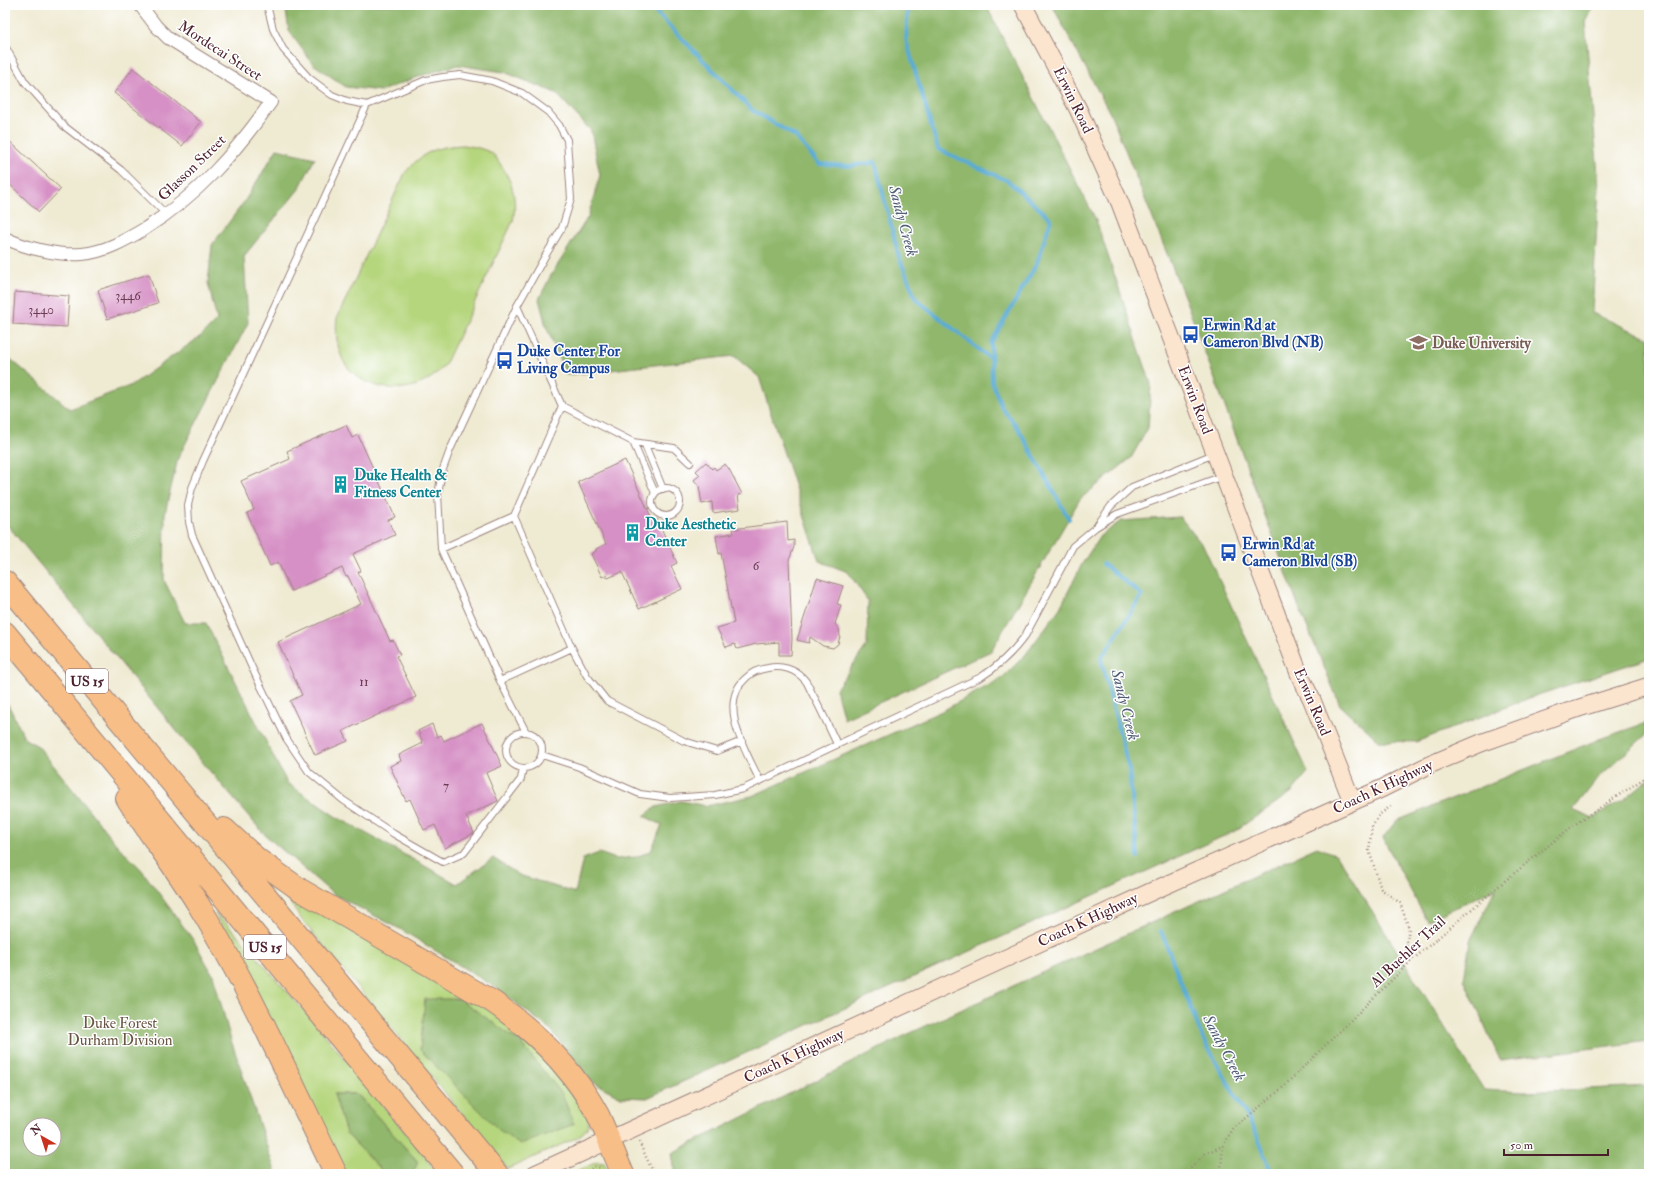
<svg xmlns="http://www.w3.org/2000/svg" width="1654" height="1179" font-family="'IM FELL Double Pica',serif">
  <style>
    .green { fill: #b5d67d; stroke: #807a54 }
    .forest { fill: #90b76c; stroke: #6d6b4c; fill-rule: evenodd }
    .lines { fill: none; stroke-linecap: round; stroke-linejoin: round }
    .stream { stroke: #5aacd5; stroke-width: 4 }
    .building { fill: #d690c5 }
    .service-casing { stroke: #9c847e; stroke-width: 8 }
    .minor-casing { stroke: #9c847e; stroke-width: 14 }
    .secondary-casing { stroke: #9c847e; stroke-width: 19 }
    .motorway-casing { stroke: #9c847e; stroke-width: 24 }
    .path { stroke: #9c847e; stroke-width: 2.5; stroke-dasharray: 1 3; stroke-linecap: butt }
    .service { stroke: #fff; stroke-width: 6 }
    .minor { stroke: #fff; stroke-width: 12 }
    .secondary { stroke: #fce5cf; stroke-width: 17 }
    .motorway { stroke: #f7be87; stroke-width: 22 }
    .labels { text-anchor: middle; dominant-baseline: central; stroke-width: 3; stroke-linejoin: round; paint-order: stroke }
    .number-label { font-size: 13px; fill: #6d3b52 }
    .shield { fill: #fff; stroke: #80626b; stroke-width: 1 }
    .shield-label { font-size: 14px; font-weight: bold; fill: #4a1f2b }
    .street-label { font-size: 15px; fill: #4a1f2b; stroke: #fff }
    .transit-label { font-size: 15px; font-weight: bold; fill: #164399; stroke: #fff; text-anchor: start }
    .education-label { font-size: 15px; font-weight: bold; fill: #785e54; stroke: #fff; text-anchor: start }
    .culture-label { font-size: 15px; font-weight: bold; fill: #0d838f; stroke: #fff; text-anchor: start }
    .park-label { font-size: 15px; fill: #6a5644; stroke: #fff }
    .water-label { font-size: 16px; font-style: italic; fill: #515e77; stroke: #fff }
  </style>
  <rect width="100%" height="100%" fill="#fff"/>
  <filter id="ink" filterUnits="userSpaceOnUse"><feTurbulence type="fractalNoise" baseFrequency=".025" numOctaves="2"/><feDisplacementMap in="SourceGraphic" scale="8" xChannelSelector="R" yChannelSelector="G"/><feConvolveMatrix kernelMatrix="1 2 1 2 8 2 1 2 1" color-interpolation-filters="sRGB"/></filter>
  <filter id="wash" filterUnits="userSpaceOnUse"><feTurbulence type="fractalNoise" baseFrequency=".012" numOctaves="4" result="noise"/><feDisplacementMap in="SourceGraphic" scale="16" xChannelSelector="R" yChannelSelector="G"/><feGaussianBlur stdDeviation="0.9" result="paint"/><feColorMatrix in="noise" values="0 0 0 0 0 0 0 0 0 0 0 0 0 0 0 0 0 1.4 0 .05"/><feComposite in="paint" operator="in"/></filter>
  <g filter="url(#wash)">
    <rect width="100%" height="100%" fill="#efead2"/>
    <!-- green -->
    <path class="green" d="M464 145C473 147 483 148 491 153 495 155 498 161 501 165 513 183 517 199 513 221L445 365C439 372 432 378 424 382 399 395 359 388 344 362 337 348 335 333 337 318L405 173C422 152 437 146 464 145Z
      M292 892 489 1005 548 1055 589 1117C589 1127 586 1131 578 1137L508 1169 298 915 287 896Z
      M215 913 232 929 321 1030 429 1161 435 1174H412L418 1162 357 1094H334L346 1133 382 1171 405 1174H345Z
      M597 1162 604 1163 610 1174H571Z"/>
    <!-- forest -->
    <path class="forest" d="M285 5H986L1096 220 1151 384 1148 428 1131 458 1080 499 991 651 844 719 836 689 867 645 868 601 848 572 819 561 759 377 734 356 566 375 546 326 539 299 550 277 588 217 600 175 591 131 556 93 504 72 457 65 420 76 381 91 346 87 313 64 289 31Z
      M1052 5H1594L1585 21 1599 187 1592 313 1649 338V658L1532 697 1416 742 1379 741 1340 705 1298 605 1186 301 1112 117Z
      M277 149 315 158 299 189 244 256 248 323 178 458 165 513 164 580 185 623H206L287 783 335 816 457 884 493 858 519 875 575 893 583 859 599 853 616 859 636 857 651 851 662 825 644 816 656 807 681 801 706 806 752 796 944 710 1002 678 1026 654 1060 608 1082 564 1100 536 1121 521 1180 517 1204 547 1308 772 1292 792 1235 831 647 1098 621 1097 589 1080 551 1030 495 987 400 929 333 894 264 834 202 762 5 522V358L8 357 70 409 132 385 201 336 217 320 208 283 212 245 244 202Z
      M5 698 25 739 38 746 116 844 141 869 194 941 213 975 230 1037 276 1174H5ZM30 1125H54V1149H30Z
      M1649 722V732L1599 777 1573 810 1591 818 1623 800 1649 779V1041L1500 1060 1464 979 1470 941 1496 888 1427 921 1383 838 1396 821 1605 737Z
      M1317 847 1337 855 1484 1090 1524 1092 1649 1086V1174H675L672 1153 906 1035Z
      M425 999H460L520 1042 562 1094 574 1124 520 1145 498 1129 420 1050Z
      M334 1094H357L418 1162 412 1174 382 1171 346 1133Z"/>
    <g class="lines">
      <!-- stream -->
      <path class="stream" d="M649 5 752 110 795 136 819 164 850 166 875 162 899 257 916 299 991 359
        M908 5 906 40 938 149 1008 181 1051 219 1037 263 991 343 992 382 1002 408 1018 428 1069 519
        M1103 564 1142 595 1101 659 1129 770 1138 857
        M1161 931 1203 1039 1255 1130 1272 1174"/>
    </g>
    <g id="blocks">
      <!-- building -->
      <path class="building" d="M133 68 201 122 182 146 114 93Z
        M5 137 61 189 39 212 5 180Z
        M149 274 158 303 107 319 98 290Z
        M15 292 69 296 67 327 13 324Z
        M346 425 352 438 358 435 395 517 388 520 395 535 353 554 361 571 358 572 390 641 393 640 400 655 396 656 416 697 343 731 348 741 315 755 290 701 302 695 278 642 361 604 348 576 346 577 342 568 291 591 278 562 270 566 247 513 254 510 241 481 290 459 287 451Z
        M625 460 653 521 657 519 677 563 671 566 682 589 639 609 622 572 608 578 606 575 602 577 591 554 596 551V549L606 544 578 482Z
        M706 462 712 469 714 467 716 470 725 464 729 469 742 494 738 495 740 509 713 513 712 502 702 504 699 486 694 480 700 475 696 471Z
        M787 522 788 541 794 540V547L789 560 792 639 791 655H779V642L756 644 737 649 735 644 726 647 717 628 734 623 721 553 719 554 716 536 734 533 733 529Z
        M817 578 843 586 837 604 841 605 835 624 839 629 840 636 838 644 833 648 823 646 810 637 809 643 797 640Z
        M482 723 502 766 486 773 498 801 466 816 474 833 445 848 435 825 424 830 410 799 406 801 390 766 401 761 399 755 423 743 418 731 432 724 437 737 441 735 444 741Z"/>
    </g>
  </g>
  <g filter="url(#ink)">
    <use href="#blocks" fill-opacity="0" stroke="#9c847e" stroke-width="1"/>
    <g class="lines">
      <defs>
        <path id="service" d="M267 5 273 29 283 49 309 78 332 95 347 101 367 105 426 80 443 77 460 75 492 81 522 93 548 112 559 125 567 140 571 199 562 228 544 258 517 306 450 450 442 472 438 494 441 549 500 681 526 732
          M5 46 25 82 64 126 121 170 167 215
          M367 105 203 461 192 488 188 505 189 522 192 535 253 670 286 738 309 772 343 800 394 834 443 862 464 853 521 779 523 768
          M562 406 633 442 674 448 690 463
          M633 442 655 493
          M645 445 663 489
          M652 502a14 14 0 1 1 28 0a14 14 0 1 1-28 0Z
          M514 516 572 648 587 676 607 701 684 741 717 751 742 741
          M1098 524 1111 506 1132 487 1214 454
          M441 549 514 516 562 406 517 306
          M500 681 572 648
          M506 750a18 18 0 1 1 36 0a18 18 0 1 1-36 0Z
          M542 755 579 767 640 794 670 798 715 795 743 789 981 677C999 666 1012 653 1025 636L1073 546 1096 527 1117 514 1223 476
          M760 781C747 753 716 704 746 678 752 672 760 669 768 668 781 665 795 669 804 679 808 683 810 690 813 695 822 711 829 728 837 744"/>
        <path id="minor" d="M5 238C25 248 59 256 82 254 105 252 126 240 146 228 199 194 234 154 271 102L168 38 156 26 140 5"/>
        <path id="secondary" d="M1023 5 1078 109 1120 203 1300 676 1312 700 1352 801
          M535 1174 1157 889 1383 788 1429 765 1481 743 1576 709 1649 686"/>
        <path id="motorway" d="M5 582 497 1174
          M5 633 453 1174
          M127 798C149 834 176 868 198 904 250 989 292 1084 336 1174
          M224 829 257 859 299 889 493 1002C535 1031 573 1069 598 1115 607 1134 614 1154 623 1174"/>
      </defs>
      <!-- service casing -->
      <use href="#service" class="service-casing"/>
      <!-- minor casing -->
      <use href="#minor" class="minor-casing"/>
      <!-- secondary casing -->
      <use href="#secondary" class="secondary-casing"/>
      <!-- motorway casing -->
      <use href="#motorway" class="motorway-casing"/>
      <!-- path -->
      <path class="path" d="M1391 806 1379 815 1372 827 1369 850 1381 889 1400 903 1409 928 1406 947 1410 962
        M639 1142 654 1174
        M580 1174 595 1167 602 1168
        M1185 1174 1206 1153 1223 1146
        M1223 1174 1221 1168 1223 1146 1233 1129 1280 1090 1410 962 1501 884 1574 825 1649 775"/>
      <!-- service -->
      <use href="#service" class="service"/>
      <!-- minor -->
      <use href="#minor" class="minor"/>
      <!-- secondary -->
      <use href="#secondary" class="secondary"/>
      <!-- motorway -->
      <use href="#motorway" class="motorway"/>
    </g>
  </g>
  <!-- icons -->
  <defs>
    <symbol id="bus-bare" viewBox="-9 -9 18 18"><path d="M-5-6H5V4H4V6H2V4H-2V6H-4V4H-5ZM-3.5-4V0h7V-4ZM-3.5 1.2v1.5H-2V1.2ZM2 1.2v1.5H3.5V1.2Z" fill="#1a4fb4" stroke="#fff" stroke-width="2.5" paint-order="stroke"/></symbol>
    <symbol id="university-bare" viewBox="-9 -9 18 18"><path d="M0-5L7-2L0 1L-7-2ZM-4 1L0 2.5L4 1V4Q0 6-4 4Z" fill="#8d6e63" stroke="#fff" stroke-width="2.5" paint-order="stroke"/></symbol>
    <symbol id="building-bare" viewBox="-9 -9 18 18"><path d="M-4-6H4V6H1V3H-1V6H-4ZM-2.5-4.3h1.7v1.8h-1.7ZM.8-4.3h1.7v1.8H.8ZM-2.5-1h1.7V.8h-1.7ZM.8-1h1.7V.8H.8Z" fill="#0f9aa8" stroke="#fff" stroke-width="2.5" paint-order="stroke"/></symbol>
  </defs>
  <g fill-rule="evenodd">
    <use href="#bus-bare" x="1178" y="322" width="25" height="25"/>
    <use href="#university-bare" x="1406" y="330" width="25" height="25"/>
    <use href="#bus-bare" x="492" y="348" width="25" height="25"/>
    <use href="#building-bare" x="328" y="472" width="25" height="25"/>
    <use href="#building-bare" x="620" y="520" width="25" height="25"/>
    <use href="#bus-bare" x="1216" y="540" width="25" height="25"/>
  </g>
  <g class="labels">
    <!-- number labels -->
    <g class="number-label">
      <text x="128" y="296">3446</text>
      <text x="41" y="310">3440</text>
      <text x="756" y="566">6</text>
      <text x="364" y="682">11</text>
      <text x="446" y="786">7</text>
    </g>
    <!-- shield labels -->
    <g class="shield">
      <rect x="66" y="669" width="42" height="24" rx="3"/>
      <rect x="244" y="935" width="42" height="24" rx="3"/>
    </g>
    <g class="shield-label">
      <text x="87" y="681">US 15</text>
      <text x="265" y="947">US 15</text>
    </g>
    <!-- street labels -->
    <g class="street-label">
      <text transform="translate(220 51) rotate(33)">Mordecai Street</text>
      <text transform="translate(1073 100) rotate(64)">Erwin Road</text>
      <text transform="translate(192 168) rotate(-44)">Glasson Street</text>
      <text transform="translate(1195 400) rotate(69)">Erwin Road</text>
      <text transform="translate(1312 702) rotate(67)">Erwin Road</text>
      <text transform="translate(1383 787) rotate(-25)">Coach K Highway</text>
      <text transform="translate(1088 920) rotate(-25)">Coach K Highway</text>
      <text transform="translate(1408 952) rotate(-43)">Al Buehler Trail</text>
      <text transform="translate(794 1056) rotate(-25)">Coach K Highway</text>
    </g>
    <!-- transit labels -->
    <g class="transit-label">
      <text x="1203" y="325">Erwin Rd at<tspan x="1203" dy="17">Cameron Blvd (NB)</tspan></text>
      <text x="517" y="351">Duke Center For<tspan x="517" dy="17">Living Campus</tspan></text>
      <text x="1242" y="544">Erwin Rd at<tspan x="1242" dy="17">Cameron Blvd (SB)</tspan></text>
    </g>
    <!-- education labels -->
    <g class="education-label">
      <text x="1432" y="343">Duke University</text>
    </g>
    <!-- culture labels -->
    <g class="culture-label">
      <text x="354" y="475">Duke Health &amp;<tspan x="354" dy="17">Fitness Center</tspan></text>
      <text x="645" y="524">Duke Aesthetic<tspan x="645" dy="17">Center</tspan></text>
    </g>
    <!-- park labels -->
    <g class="park-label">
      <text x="120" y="1023">Duke Forest<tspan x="120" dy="17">Durham Division</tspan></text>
    </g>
    <!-- water labels -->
    <g class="water-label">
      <text transform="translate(903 221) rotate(75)">Sandy Creek</text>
      <text transform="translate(1125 705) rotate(76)">Sandy Creek</text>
      <text transform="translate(1224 1048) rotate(62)">Sandy Creek</text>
    </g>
  </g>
  <!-- margin -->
  <rect width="1654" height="1179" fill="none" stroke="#fff" stroke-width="20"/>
  <!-- north arrow -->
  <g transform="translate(42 1137) rotate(321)"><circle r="19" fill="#ffffff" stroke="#b7a5aa"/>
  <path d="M0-3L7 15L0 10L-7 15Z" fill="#c8321e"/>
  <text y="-6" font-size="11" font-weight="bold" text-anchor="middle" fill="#4a1f2b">N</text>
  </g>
  <!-- scale -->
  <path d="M1504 1149v6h104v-6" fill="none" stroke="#4a1f2b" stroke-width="2"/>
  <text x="1510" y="1149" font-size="12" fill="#4a1f2b" stroke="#ffffff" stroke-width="3" paint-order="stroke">50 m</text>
</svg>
